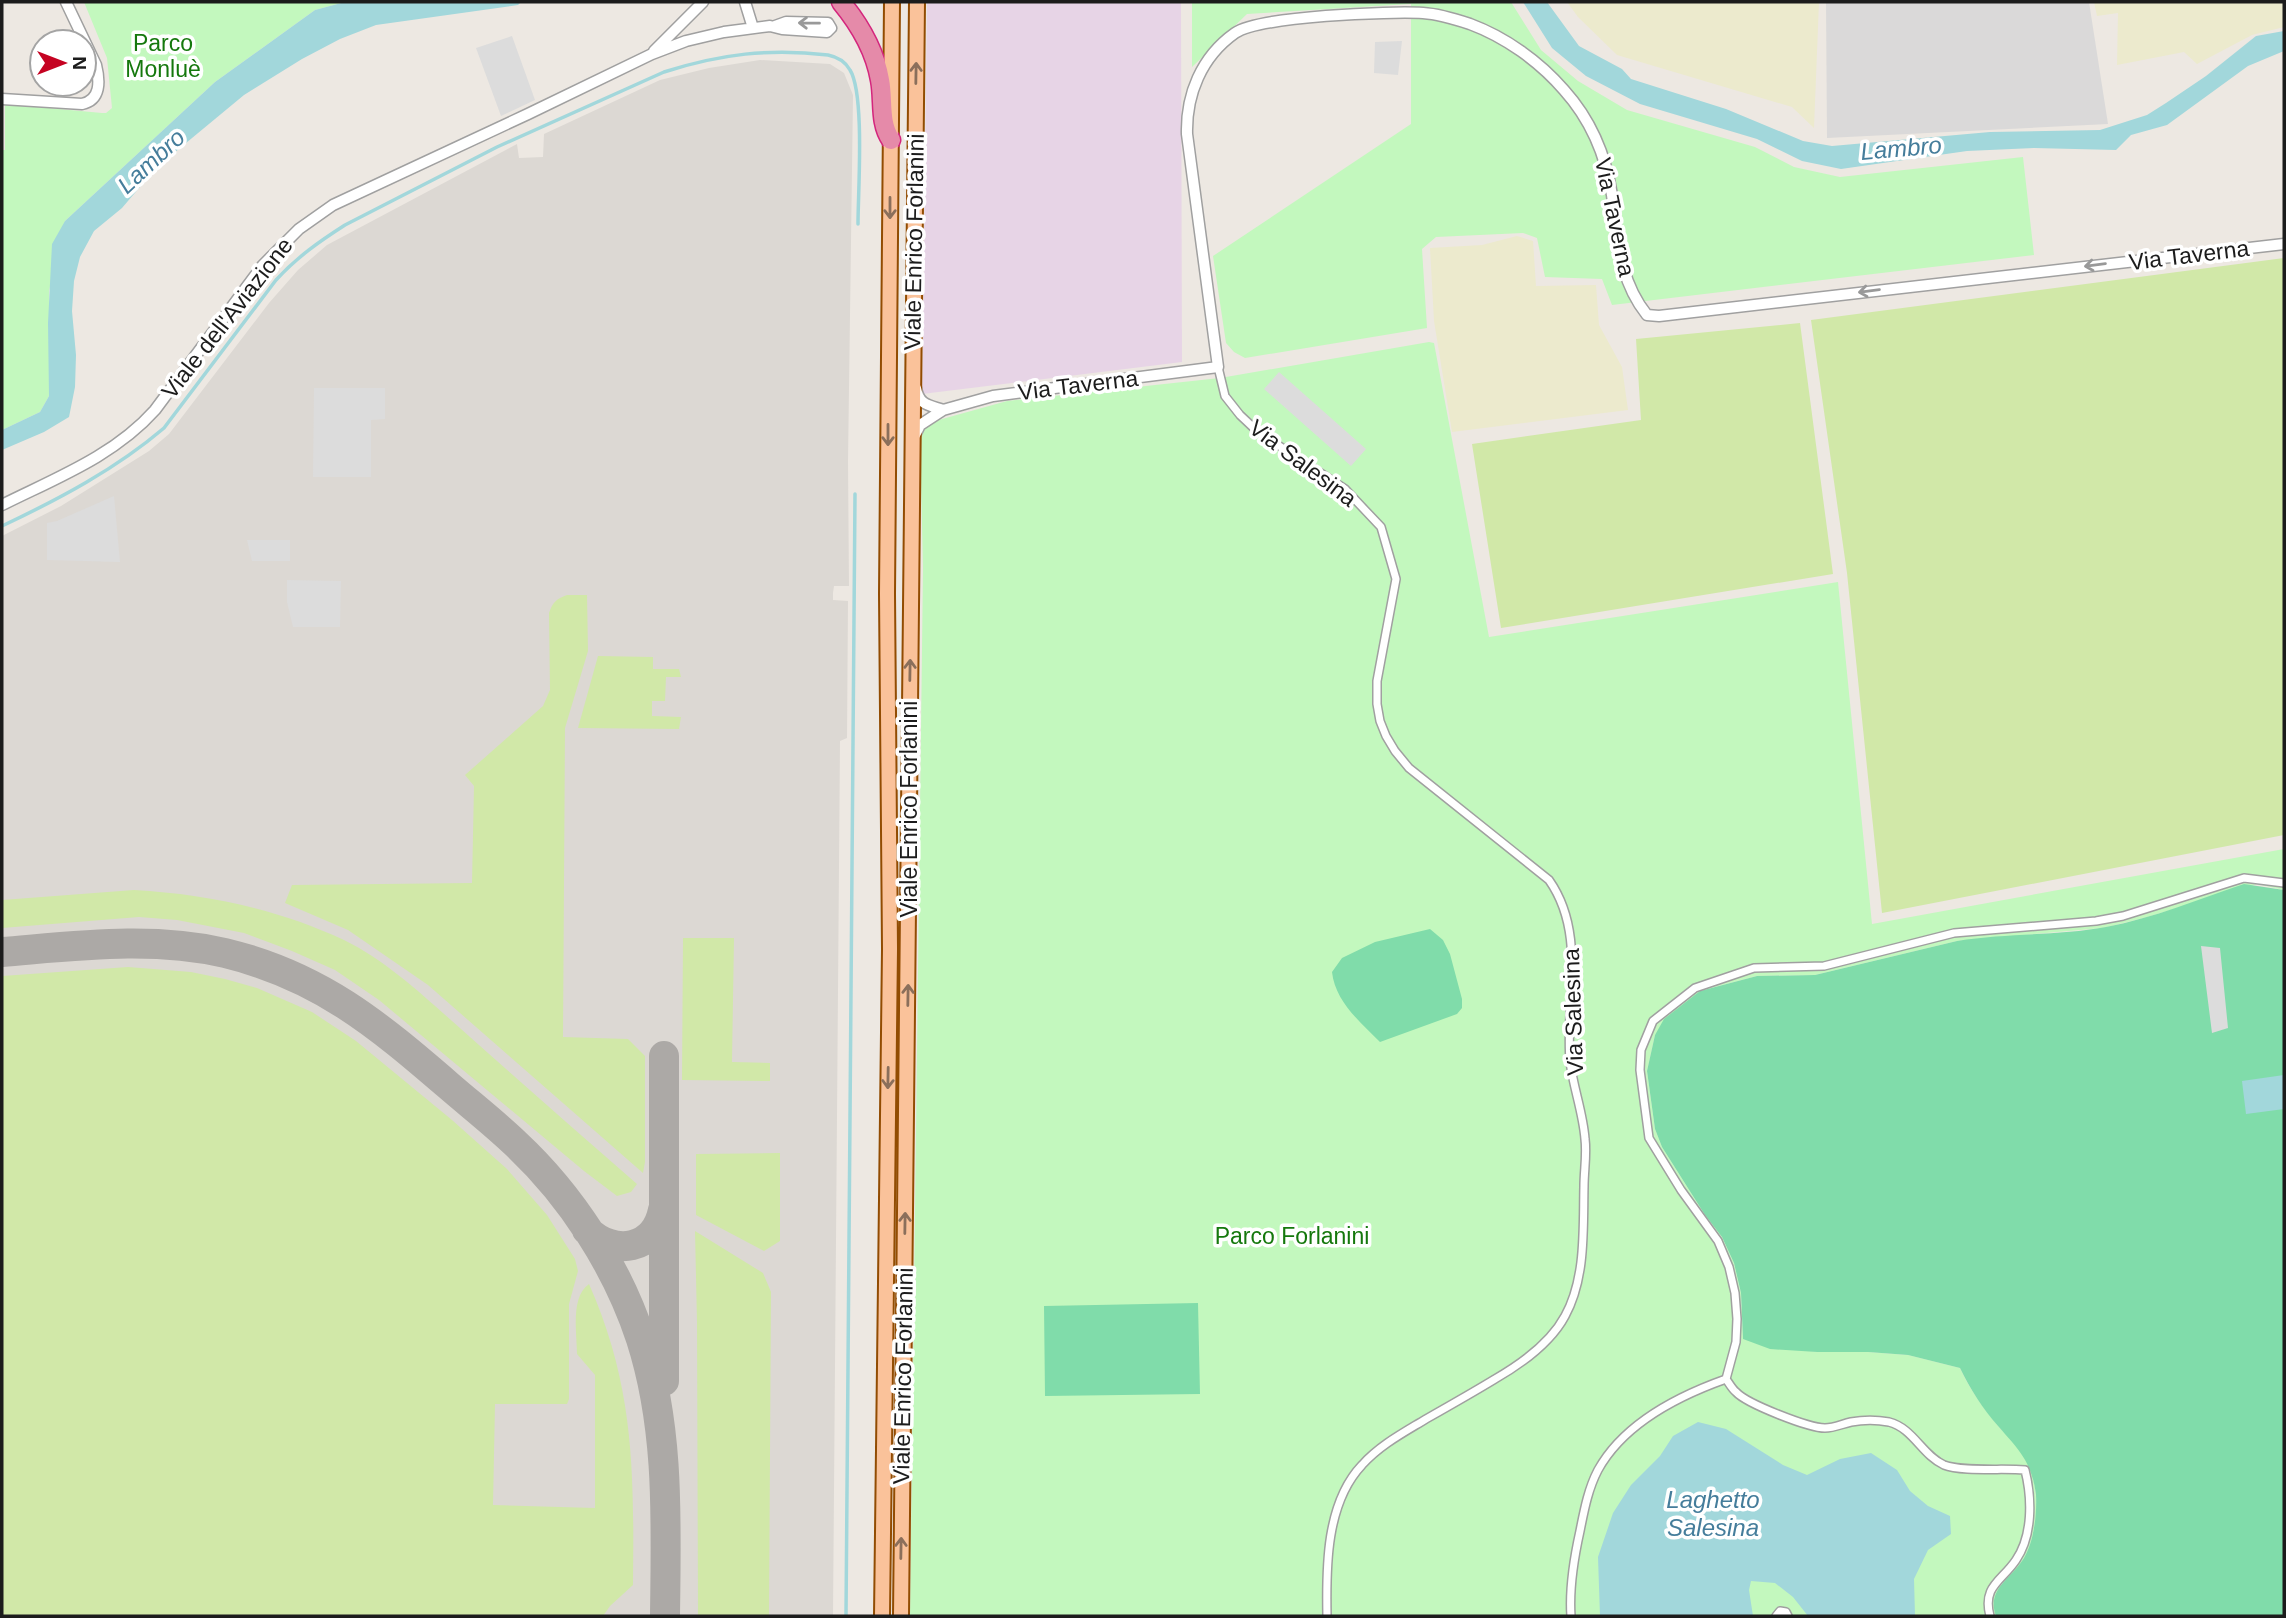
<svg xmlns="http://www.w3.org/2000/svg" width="2286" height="1618" font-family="Arial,sans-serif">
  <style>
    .residential { fill: #dad9d9 }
    .industrial { fill: #e7d4e6 }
    .airport { fill: #dcd8d3 }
    .farmland { fill: #eceacd }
    .grass { fill: #d1e8a8 }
    .park { fill: #c3f8be }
    .pitch { fill: #80dcaa }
    .parking { fill: #dcdcdc }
    .water { fill: #a2d7db }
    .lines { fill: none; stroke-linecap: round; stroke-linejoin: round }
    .stream { stroke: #a2d7db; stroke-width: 3.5 }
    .taxiway { stroke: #aca9a6; stroke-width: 30 }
    .pedestrian-casing { stroke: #a0a0a0; stroke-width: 10 }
    .minor-casing { stroke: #a0a0a0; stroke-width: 13 }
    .primary-casing { stroke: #924c02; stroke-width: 18 }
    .motorway-casing { stroke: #d4267d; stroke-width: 21 }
    .pedestrian { stroke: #fff; stroke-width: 7 }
    .minor { stroke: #fff; stroke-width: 10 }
    .primary { stroke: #fac29a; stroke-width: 14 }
    .motorway { stroke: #e58aa9; stroke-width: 18 }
    .oneway { stroke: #999 }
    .oneway2 { stroke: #8b6f5b }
    .labels { text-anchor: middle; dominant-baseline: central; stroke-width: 7; stroke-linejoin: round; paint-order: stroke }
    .park-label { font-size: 23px; fill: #15780d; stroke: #fff }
    .street-label { font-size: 23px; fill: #1c1c1c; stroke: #fff }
    .water-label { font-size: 24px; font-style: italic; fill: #457d9b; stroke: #fff }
  </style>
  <rect width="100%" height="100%" fill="#ede8e2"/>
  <!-- residential -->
  <path class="residential" d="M1826 2H2089L2108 124 1827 138Z"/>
  <!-- industrial -->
  <path class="industrial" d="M927 2H1181L1182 362 922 394Z"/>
  <!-- airport -->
  <path class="airport" d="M760 60 830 64 844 73 853 95 848 462 849 586H834L833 593V600L848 601 847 738 840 741 833 1616H2V536L61 506 149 451 169 434 269 303 298 270 327 245 517 144 519 158 543 157 544 134 660 80 709 68Z"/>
  <!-- farmland -->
  <path class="farmland" d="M1567 2H1819L1814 128 1792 107 1617 55 1578 17Z
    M2094 2H2284V27L2252 35 2197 64 2184 52 2117 65 2118 13 2097 16Z
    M1517 236 1533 241 1536 286 1596 285 1599 325 1622 367 1628 410 1452 432 1434 321 1430 248 1482 245Z"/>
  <!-- grass -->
  <path class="grass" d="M2284 258V835L1882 913 1847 573 1811 320Z
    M1800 323 1833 574 1501 628 1472 444 1641 420 1636 339Z
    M567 595H587L588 651 565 728 563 1037 628 1039 645 1056V1162L643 1173 428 985 348 930 285 903 292 885 472 883 474 786 465 775 543 706 550 690 549 613C553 602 556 599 567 595Z
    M598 656 653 657V669H679L681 677H666L665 701H652V716L681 717 679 729 578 728Z
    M134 890C206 894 278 909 344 940 391 963 431 1003 470 1037 525 1086 581 1135 637 1184L631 1192 617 1196 584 1171 379 1000 335 970 292 951 244 933 177 920 139 917 2 928V900Z
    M683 938H734L732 1062 770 1063V1081L682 1080Z
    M128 967 191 972 225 979 257 988 312 1012 356 1041 452 1120 507 1169 547 1215 575 1259 578 1271 569 1304V1399L567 1404H495L493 1505 595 1508V1375L577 1354C577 1334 570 1297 589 1284 635 1388 634 1474 633 1585L610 1606 603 1616H2V976Z
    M780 1153V1241L764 1251 696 1215V1154Z
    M695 1231 763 1273 771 1292 769 1616H698L697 1321Z"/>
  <!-- park -->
  <path class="park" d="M84 2H345L315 10 215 82 65 221 49 291V396L40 412 2 430V150H5V104L102 113H106L112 108 107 58Z
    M1192 2H1511L1541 50 1578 81 1627 110 1755 147 1794 167 1840 177 2023 157 2034 255 1612 305 1602 279 1545 277 1537 238 1523 233 1436 237 1422 249 1427 328 1245 358 1234 352 1226 343 1213 256 1411 124V4L1247 14 1192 67Z
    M1429 342 1434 343 1489 637 1838 582 1872 924 2284 849V890L2257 884 2144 918 2103 928 1957 941 1815 975 1757 976 1700 991 1655 1035 1647 1071 1655 1129 1662 1147 1705 1215 1722 1237 1734 1263 1741 1293 1743 1339 1817 1352H1868L1908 1355 1960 1368C1970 1390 1984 1409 1999 1427 2006 1435 2015 1442 2021 1451 2041 1478 2040 1525 2026 1555 2020 1566 2010 1576 2001 1584L1996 1616H910L923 568 920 440 924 429 935 421 1007 401 1220 378Z"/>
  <!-- pitch -->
  <path class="pitch" d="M2244 884 2284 890V1616H1996C1986 1589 2012 1578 2024 1558 2034 1541 2037 1514 2036 1495 2032 1462 2019 1450 1998 1426 1983 1409 1970 1389 1960 1368L1908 1355 1868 1352H1817L1770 1349 1743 1339 1741 1293 1734 1263 1722 1237 1705 1215 1662 1147 1655 1129 1647 1071 1655 1035 1664 1019 1700 991 1757 976 1815 975 1957 941C2006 933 2058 936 2106 927 2154 918 2199 899 2244 884Z
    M1430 929 1443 940 1450 954 1462 999V1008L1457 1014 1380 1042C1360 1022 1335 1001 1332 972L1342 958 1375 942Z
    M1198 1303 1200 1394 1045 1396 1044 1306Z"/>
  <!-- parking -->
  <path class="parking" d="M512 36 535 100 501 116 476 48Z
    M1402 41 1398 75 1374 73 1375 42Z
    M1279 372 1366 449 1351 466 1264 389Z
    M314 388H385V419L371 420V477H313Z
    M114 496 120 562 47 560V523L57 521Z
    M247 540H290V561H252Z
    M287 580 341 581 340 627H293L287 602Z
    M2201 946 2220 948 2228 1028 2212 1033Z"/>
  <!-- water -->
  <path class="water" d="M345 2H521L518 5 376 25 340 39 302 59 244 95 157 167 122 208 94 231 80 257 74 281 72 311 76 355 75 387 69 417 44 432 2 450V430L40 412 49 396 48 323 52 244 65 221 215 82 315 10Z
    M1523 2H1547L1579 46 1622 69 1631 79 1726 109 1803 141 1832 146 1990 132 2100 130 2147 115 2166 103 2206 76 2256 36 2284 31V51L2248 66 2167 125 2131 135 2116 150 2034 148 1967 151 1841 169 1802 161 1757 139 1640 104 1586 76 1552 48Z
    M2284 1075V1109L2246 1114 2242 1081Z
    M1698 1422 1726 1429 1783 1465 1807 1475 1840 1459 1871 1453 1897 1470 1910 1491 1928 1506 1950 1516 1951 1534 1928 1550 1914 1579 1915 1616H1808L1793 1597 1775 1583 1751 1581 1749 1590 1753 1616H1600L1598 1557 1613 1513 1631 1485 1660 1456 1673 1436Z"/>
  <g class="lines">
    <!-- stream -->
    <path class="stream" d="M2 526C59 499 116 469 164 428L276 280C297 257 320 241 345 225L497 147 664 72C720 54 770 48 828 55 838 57 845 61 850 70 865 94 858 192 858 224
      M846 1616 855 494"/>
    <!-- taxiway -->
    <path class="taxiway" d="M2 952C76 946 151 936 225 953 320 976 377 1024 449 1086 471 1105 494 1123 515 1143 571 1195 617 1266 641 1339 670 1429 666 1523 665 1616
      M664 1056V1381
      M587 1230C614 1257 655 1250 663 1210"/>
    <defs>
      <path id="pedestrian" d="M1218 367 1225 396 1240 415 1258 432 1345 489 1381 527 1396 579 1377 681V704L1380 721 1386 736 1395 751 1409 768 1549 880C1587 934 1565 1000 1570 1061 1573 1087 1583 1112 1585 1139 1587 1154 1584 1171 1584 1186 1583 1229 1586 1278 1565 1316 1550 1344 1521 1364 1495 1379 1472 1393 1449 1406 1426 1419 1403 1433 1380 1445 1362 1465 1326 1503 1326 1567 1327 1616
        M1571 1616C1569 1588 1574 1558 1580 1531 1584 1511 1588 1489 1598 1470 1624 1423 1678 1396 1726 1379
        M1776 1616 1780 1611 1786 1612 1788 1616
        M1990 1616C1982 1586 2002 1581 2016 1560 2033 1535 2032 1498 2025 1470 2004 1468 1962 1472 1944 1465 1922 1455 1913 1428 1889 1422 1878 1420 1862 1420 1851 1422 1842 1424 1834 1428 1825 1428 1809 1428 1747 1404 1736 1392 1732 1389 1729 1383 1726 1379L1736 1342 1737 1319 1735 1293 1729 1267 1718 1241 1681 1190 1649 1138 1640 1070 1641 1050 1653 1021 1695 988 1754 968 1824 966 1954 933 2096 921 2123 916 2244 878 2284 883"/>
      <path id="minor" d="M745 2 753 28
        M654 51 703 2
        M2 99 82 104C101 100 100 81 96 65L66 2
        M916 388C919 405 928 405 943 410
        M915 435 920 425 943 410 993 396 1218 367 1187 134C1186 95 1201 57 1235 33 1260 16 1390 11 1423 13 1439 14 1455 19 1470 24 1505 37 1539 61 1564 90 1591 120 1606 156 1612 195 1618 237 1618 279 1647 315L1659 316 2284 244
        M2 505C56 478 114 456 155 410L263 265 299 229 333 205 528 114 652 54 686 41 724 32 770 26 782 29 827 32 831 28 828 23 786 22 775 26"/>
      <path id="primary" d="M882 1616 890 949 887 594 892 2
        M901 1616 917 2"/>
      <path id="motorway" d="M841 2C860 25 875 51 880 80 884 100 879 123 891 140"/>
    </defs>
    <!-- pedestrian casing -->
    <use href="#pedestrian" class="pedestrian-casing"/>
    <!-- minor casing -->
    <use href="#minor" class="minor-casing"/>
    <!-- primary casing -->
    <use href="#primary" class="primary-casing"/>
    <!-- motorway casing -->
    <use href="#motorway" class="motorway-casing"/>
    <!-- pedestrian -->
    <use href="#pedestrian" class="pedestrian"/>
    <!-- minor -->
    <use href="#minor" class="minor"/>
    <!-- primary -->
    <use href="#primary" class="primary"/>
    <!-- motorway -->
    <use href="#motorway" class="motorway"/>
  </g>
  <!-- one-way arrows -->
  <defs><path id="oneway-shaft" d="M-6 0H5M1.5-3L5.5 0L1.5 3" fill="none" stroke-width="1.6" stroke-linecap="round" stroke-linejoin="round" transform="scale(1.75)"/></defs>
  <g class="oneway">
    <use href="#oneway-shaft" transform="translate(809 23) rotate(-179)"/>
    <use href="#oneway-shaft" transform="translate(2095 265) rotate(173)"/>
    <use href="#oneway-shaft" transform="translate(1869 291) rotate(173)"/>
  </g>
  <g class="oneway2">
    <use href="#oneway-shaft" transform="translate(916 73) rotate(-89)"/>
    <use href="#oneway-shaft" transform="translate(890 208) rotate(90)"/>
    <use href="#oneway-shaft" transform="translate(888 435) rotate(90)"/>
    <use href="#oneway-shaft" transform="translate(910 670) rotate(-89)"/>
    <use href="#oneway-shaft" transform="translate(908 995) rotate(-89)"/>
    <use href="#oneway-shaft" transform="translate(888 1078) rotate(91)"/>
    <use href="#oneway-shaft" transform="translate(905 1223) rotate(-89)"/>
    <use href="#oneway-shaft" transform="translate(901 1548) rotate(-89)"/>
  </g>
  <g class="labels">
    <!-- park labels -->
    <g class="park-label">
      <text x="163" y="43">Parco<tspan x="163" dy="26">Monluè</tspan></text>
      <text x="1292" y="1236">Parco Forlanini</text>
    </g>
    <!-- street labels -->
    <g class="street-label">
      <text transform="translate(1615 217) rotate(78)">Via Taverna</text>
      <text transform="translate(914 242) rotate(-89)">Viale Enrico Forlanini</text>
      <text transform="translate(2189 255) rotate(-7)">Via Taverna</text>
      <text transform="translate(227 318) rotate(-52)">Viale dell'Aviazione</text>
      <text transform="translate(1078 385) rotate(-7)">Via Taverna</text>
      <text transform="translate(1303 463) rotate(37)">Via Salesina</text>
      <text transform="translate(909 809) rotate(-90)">Viale Enrico Forlanini</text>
      <text transform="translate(1573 1012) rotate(-92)">Via Salesina</text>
      <text transform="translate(903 1376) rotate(-89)">Viale Enrico Forlanini</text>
    </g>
    <!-- water labels -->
    <g class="water-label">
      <text transform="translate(1901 148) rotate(-5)">Lambro</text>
      <text transform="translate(151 161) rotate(-43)">Lambro</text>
      <text x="1713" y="1499">Laghetto<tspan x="1713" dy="28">Salesina</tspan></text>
    </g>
  </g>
  <!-- border -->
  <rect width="2286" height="1618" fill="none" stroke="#1c1c1c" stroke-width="7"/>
  <!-- north arrow -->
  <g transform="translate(63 63) rotate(90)"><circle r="33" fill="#ffffff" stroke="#a4a4a4" stroke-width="2"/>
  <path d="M0-5L12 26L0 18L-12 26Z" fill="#c50322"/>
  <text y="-10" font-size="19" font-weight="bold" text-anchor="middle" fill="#1c1c1c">N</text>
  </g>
</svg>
